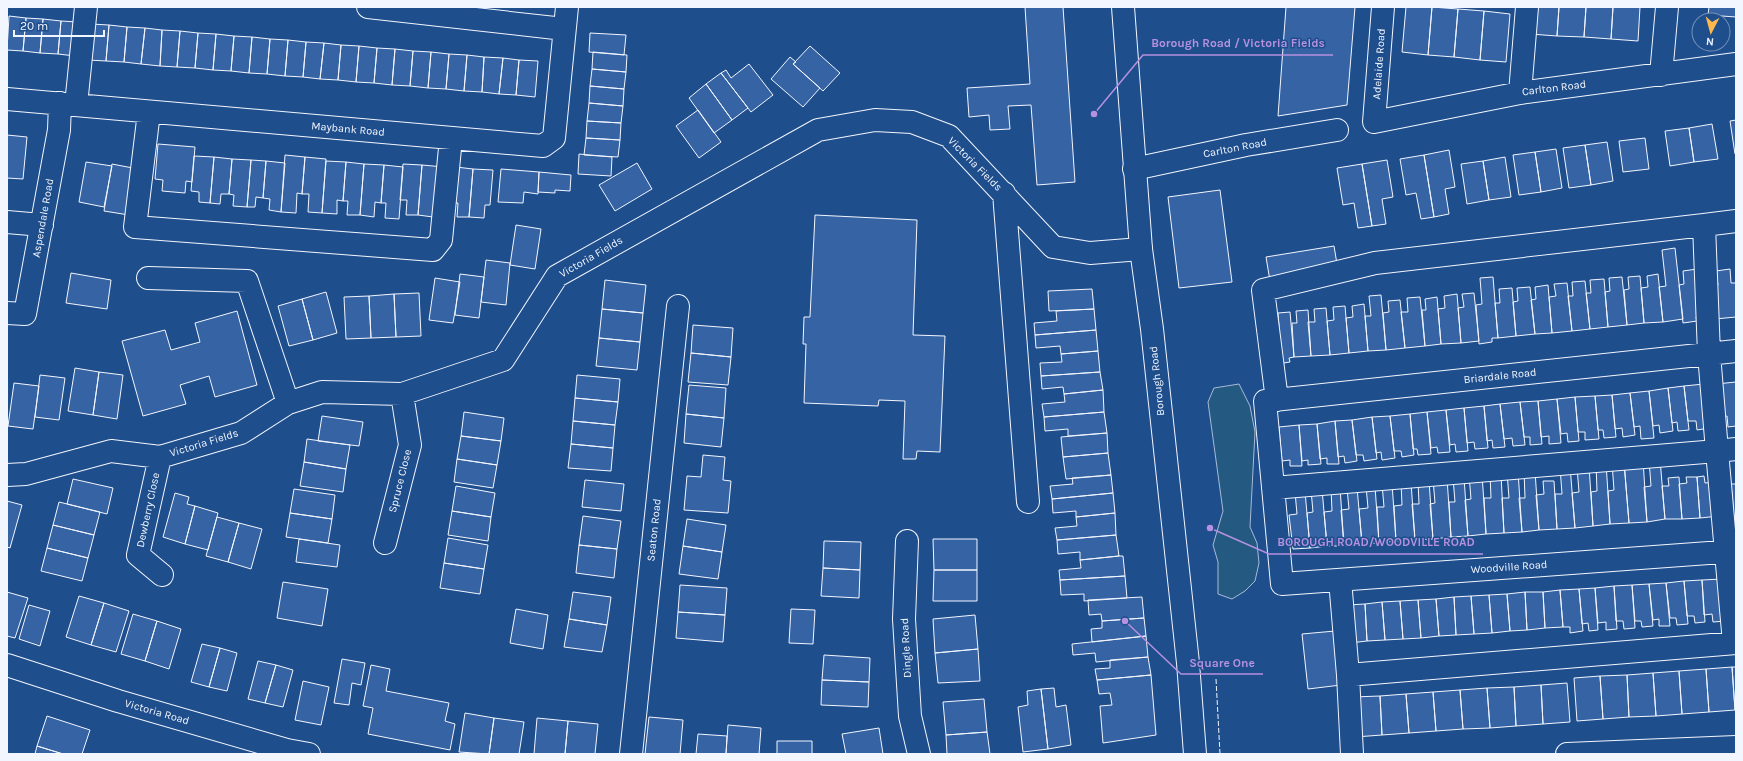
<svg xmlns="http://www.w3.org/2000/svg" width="1743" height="761" font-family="Karla,sans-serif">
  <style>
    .green { fill: #245a82; stroke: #a8bbd7 }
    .building { fill: #3563a3; stroke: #f2f6ff }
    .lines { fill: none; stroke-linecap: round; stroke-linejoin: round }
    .minor-casing { stroke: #f2f6ff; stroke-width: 24 }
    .highway-casing { stroke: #f2f6ff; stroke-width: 24 }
    .minor { stroke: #1f4e8c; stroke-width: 22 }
    .highway { stroke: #1f4e8c; stroke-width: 22 }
    .fence { stroke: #f2f6ff; stroke-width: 1; stroke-dasharray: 5 2; stroke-linecap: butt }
    .labels { text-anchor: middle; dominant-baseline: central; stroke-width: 3; stroke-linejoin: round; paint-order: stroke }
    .street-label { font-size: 11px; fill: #f2f6ff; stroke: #1f4e8c }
    .leader { fill: none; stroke: #b691df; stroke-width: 1.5 }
    .callout-dot { fill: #b691df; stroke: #1f4e8c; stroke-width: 1.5 }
    .callout-label { font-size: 12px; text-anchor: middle; font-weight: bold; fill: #b691df; stroke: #1f4e8c; stroke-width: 3; stroke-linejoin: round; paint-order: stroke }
  </style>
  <rect width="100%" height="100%" fill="#1f4e8c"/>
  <!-- green -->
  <path class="green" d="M1239 384 1250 406 1255 432 1250 527 1257 543 1259 563 1255 581 1245 591 1232 599 1218 594V562L1213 545 1223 511 1208 402 1214 388Z"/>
  <!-- building -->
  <path class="building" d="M1025 7H1063L1075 182 1037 185 1031 105 1008 106 1010 129 990 130 989 115 969 117 967 88 1030 84Z
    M1286 7H1355L1347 105 1278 116Z
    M1406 7H1432L1428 55 1402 52Z
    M1432 7 1458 9 1454 57 1428 55Z
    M1532 7H1559L1557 36 1530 34Z
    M1559 7H1586L1584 37 1557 36Z
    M1586 7H1613L1611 39 1584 37Z
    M1613 7H1640L1638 41 1611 39Z
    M1709 7H1736V17L1708 15Z
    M1458 9 1484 11 1480 60 1454 57Z
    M1484 11 1510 14 1506 62 1480 60Z
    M9 16 26 18 23 51 7 50Z
    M26 18 43 19 40 53 23 51Z
    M43 19 61 21 58 54 40 53Z
    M61 21 78 22 75 56 58 54Z
    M91 24 109 25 106 61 88 60Z
    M109 25 127 27 124 62 106 61Z
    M127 27 145 28 141 64 124 62Z
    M145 28 162 30 160 66 141 64Z
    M162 30 180 31 177 67 160 66Z
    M180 31 198 33 195 68 177 67Z
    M198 33 216 34 213 70 195 68Z
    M590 33 626 35 624 55 589 52Z
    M216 34 234 36 231 71 213 70Z
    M234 36 252 37 249 73 231 71Z
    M252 37 270 39 267 74 249 73Z
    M270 39 288 40 285 76 267 74Z
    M288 40 306 42 303 77 285 76Z
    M306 42 324 43 320 79 303 77Z
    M324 43 341 45 338 80 320 79Z
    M341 45 359 46 356 82 338 80Z
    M359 46 377 48 374 83 356 82Z
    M810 46 840 73 823 91 793 64Z
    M377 48 395 49 392 85 374 83Z
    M395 49 413 51 410 86 392 85Z
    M413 51 431 52 428 88 410 86Z
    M431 52 449 54 446 89 428 88Z
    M593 52 627 55 626 72 592 69Z
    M449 54 467 55 464 91 446 89Z
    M467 55 484 57 482 92 464 91Z
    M484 57 503 58 499 94 482 92Z
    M790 57 796 62 793 64 820 88 803 107 771 79Z
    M503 58 519 60 516 95 499 94Z
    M519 60 538 61 535 97 516 95Z
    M749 64 773 95 751 112 721 73 726 70 731 78Z
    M592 69 626 72 624 89 590 86Z
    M721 73 748 108 732 120 706 84Z
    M706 84 732 120 714 133 689 98Z
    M590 86 624 89 623 106 589 103Z
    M589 103 623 106 621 123 587 121Z
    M698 110 721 142 699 158 676 126Z
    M1736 120V154H1735L1730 121Z
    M587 121 621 123 620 140 586 138Z
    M1712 124 1718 159 1694 162 1689 128Z
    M1689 128 1694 162 1670 166 1665 131Z
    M7 135 27 137 23 179 7 178Z
    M586 138 620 140 618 157 584 155Z
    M1645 138 1649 169 1623 172 1619 141Z
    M1607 142 1613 181 1591 185 1585 145Z
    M158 144 195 147 192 182 186 181 185 193 162 191 163 180 155 179Z
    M1585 145 1591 185 1569 188 1563 148Z
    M1556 149 1562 188 1541 192 1535 152Z
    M1449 150 1455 187 1445 189 1449 214 1434 217 1424 155Z
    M1535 152 1541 192 1519 195 1513 155Z
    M579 154 612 157 611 176 578 174Z
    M285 155 305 157 302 194 297 193 296 213 281 212Z
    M1424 155 1434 217 1421 219 1416 193 1406 195 1400 159Z
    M194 156 214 157 210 203 199 202V192L191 191Z
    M214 157 232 159 229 194H221L220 204 210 203Z
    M305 157 326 159 322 213 308 212 309 194H302Z
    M1505 157 1511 197 1489 200 1483 161Z
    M232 159 251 160 247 207 233 206 234 195 229 194Z
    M251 160 266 161 263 198 256 197 255 207H247Z
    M1387 160 1393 197 1382 199 1386 224 1372 226 1362 164Z
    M266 161 285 163 281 212 269 210 270 199 263 198Z
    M326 161 346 162 343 201 337 200V214L322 213Z
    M1483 161 1489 200 1467 204 1461 164Z
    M86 162 112 166 104 207 79 202Z
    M346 162 364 164 360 215H347L348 201H343Z
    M637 163 652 189 615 211 599 185Z
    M112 164 138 169 129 215 104 211Z
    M364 164 384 165 381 203 375 202 374 217 360 215Z
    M403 164 422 165 418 215H406L407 200H400Z
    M1362 164 1372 226 1358 228 1354 203 1343 205 1337 168Z
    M384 165 403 167 399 219 385 218 386 203H381Z
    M422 165 444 167 433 217 418 215Z
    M456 167 473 169 469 217H457L458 203H453Z
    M473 169 493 170 490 205H485L484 218 469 217Z
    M501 169 539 172 538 194 524 192 523 203 498 202Z
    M539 172 571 175 570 191 555 190V193L538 192Z
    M1220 190 1232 282 1179 288 1168 197Z
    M815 215 917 220 913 335 945 336 940 452 917 451 916 459H903L905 401 879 400 878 406 804 403 806 344H803L804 317H810Z
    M516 225 541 229 535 269 510 265Z
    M1334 246 1338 270 1270 281 1266 257Z
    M1675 248 1683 319 1663 322 1659 287 1666 286 1662 250Z
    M486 260 510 263 506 305 481 302Z
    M1697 269 1702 317H1696L1697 321 1683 323 1679 285 1684 284 1683 271Z
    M1730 269 1731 283H1736V317L1715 319 1711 286 1718 285 1716 271Z
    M71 273 111 280 107 309 66 303Z
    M460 274 484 277 479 318 455 315Z
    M1658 274 1663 322 1644 323 1641 288 1648 287 1647 276Z
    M1640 276 1644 323 1627 325 1624 290 1629 289 1628 277Z
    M1493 277 1498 338H1492V342L1479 344 1476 305 1482 304 1480 278Z
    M1622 277 1627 325 1608 327 1605 292 1610 291 1609 278Z
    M435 278 460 282 453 323 429 320Z
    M1604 279 1608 327 1590 329 1586 293H1591L1590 280Z
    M605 280 646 285 643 313 602 309Z
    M1585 281 1590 329 1572 331 1568 296H1573L1572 282Z
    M1567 283 1572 331 1552 333 1549 297 1556 296 1554 284Z
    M1548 285 1552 333 1535 334 1531 300 1536 299 1535 287Z
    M1530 287 1535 334 1516 336 1513 302 1518 301 1517 288Z
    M1512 288 1516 336 1498 338 1495 303H1500L1499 289Z
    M1092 289 1094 309 1049 311 1048 291Z
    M326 292 337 333 313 340 302 299Z
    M419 293 421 336 396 337 394 294Z
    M1474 293 1479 341 1461 343 1458 308 1464 307 1462 294Z
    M394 294 396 337 371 338 369 296Z
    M1457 294 1461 343 1441 344 1438 309 1445 308 1444 296Z
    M1381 295 1386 350 1368 351 1365 316H1371L1369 296Z
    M369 296 371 338 346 339 344 297Z
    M1420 297 1425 346 1405 348 1401 312H1408L1407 298Z
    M1437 297 1441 344 1425 346 1422 310H1426L1425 299Z
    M302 299 313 340 289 346 278 306Z
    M1400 300 1405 348 1386 350 1383 313 1389 312 1388 301Z
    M1364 304 1368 351 1349 353 1346 318 1353 317 1352 306Z
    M1345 306 1349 353 1330 355 1327 321 1334 320 1333 307Z
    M1326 308 1330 355 1311 356 1308 322H1315L1314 309Z
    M602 309 643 313 640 342 599 338Z
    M1094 309 1096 330 1035 335 1034 323 1057 321 1056 311Z
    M1308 310 1311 356 1294 357 1292 323H1297L1296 311Z
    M237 311 257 385 215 397 209 376 180 385 186 404 143 416 122 341 165 330 171 350 200 342 195 323Z
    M1290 312 1294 357 1289 358 1290 362 1277 364 1274 327 1279 326 1278 313Z
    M693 325 733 328 731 357 691 353Z
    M1096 330 1098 351 1061 354 1060 346 1036 348 1035 335Z
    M599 338 640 342 637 370 596 366Z
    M1098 351 1100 372 1041 376 1040 363 1062 362 1061 354Z
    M691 353 731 357 728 385 688 382Z
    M75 368 99 372 93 415 68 411Z
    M99 372 123 375 117 419 93 415Z
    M1100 372 1103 390 1064 394 1063 387 1042 389 1041 376Z
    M40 375 65 378 59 420 35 417Z
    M577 375 620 379 618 402 575 398Z
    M1736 382V426L1728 427 1727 416 1719 418 1716 384Z
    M14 383 39 386 33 429 8 426Z
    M1704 384 1709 428 1697 430 1696 421H1688L1684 386Z
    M689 385 726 388 724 418 686 414Z
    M1684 386 1689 430 1678 431 1677 422 1672 423 1668 388Z
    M1668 388 1673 431 1660 433 1659 425 1653 426 1649 391Z
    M1103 390 1104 412 1044 417 1042 404 1065 402 1064 394Z
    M1649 391 1654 438 1641 439 1640 426 1634 427 1630 393Z
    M1630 393 1635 435 1623 437 1622 428 1615 429 1612 395Z
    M1612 395 1616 437 1604 438 1603 430H1598L1595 396Z
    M1595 396 1599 439 1585 440V432H1578L1575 397Z
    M1575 397 1579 441 1568 442 1567 433 1561 434 1557 399Z
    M575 398 618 402 615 425 573 421Z
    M1557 399 1561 443 1549 444V436L1541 437 1538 401Z
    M1538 401 1542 444 1530 445V437H1524L1520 402Z
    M1520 402 1525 445 1513 446 1512 438 1504 439 1500 404Z
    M1500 404 1505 447 1493 448 1492 440 1487 441 1484 406Z
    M1484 406 1488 448 1475 449 1474 442 1467 443 1464 408Z
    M1464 408 1468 451 1456 452 1455 444 1450 445 1446 410Z
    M1446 410 1450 452 1438 453 1437 447 1431 448 1427 412Z
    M464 412 504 418 501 441 461 436Z
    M1104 412 1107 433 1068 436V429L1045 431 1044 417Z
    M1427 412 1431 454 1418 455 1417 449H1413L1410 414Z
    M686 414 724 418 721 447 684 443Z
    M1410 414 1414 455 1402 457 1401 451H1394L1390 416Z
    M322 416 363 422 359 446 318 441Z
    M1390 416 1395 458 1382 460 1381 452 1376 453 1372 417Z
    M1372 417 1377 459 1364 461 1363 455H1356L1352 420Z
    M1352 420 1357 461 1345 463 1344 456 1338 457 1335 421Z
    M573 421 615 425 613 448 571 444Z
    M1335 421 1339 464H1327V458L1320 459 1317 424Z
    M1317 424 1321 464 1308 465V460L1302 461 1299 425Z
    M1299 425 1302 466H1290V460L1282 461 1279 427Z
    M1107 433 1108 453 1063 457 1061 437Z
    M461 436 501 441 497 465 457 459Z
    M307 439 350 445 346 469 304 462Z
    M571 444 613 448 611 471 568 468Z
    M1108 453 1111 475 1066 479 1063 457Z
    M703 455 725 457 723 480 731 481 728 513 684 510 687 476 701 477Z
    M457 459 497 465 493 488 454 482Z
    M1660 459 1665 519 1647 522 1644 487 1651 486 1649 460Z
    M1643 460 1647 522 1629 523 1624 462Z
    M304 462 346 469 343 492 300 486Z
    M1624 462 1629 523 1610 524 1608 491 1614 490 1612 463Z
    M1606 463 1610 524 1593 526 1591 492 1597 491 1596 464Z
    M1570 466 1575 528 1557 529 1555 494H1562L1560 467Z
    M1589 466 1593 526 1575 528 1572 493 1579 492 1577 467Z
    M1518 471 1522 532 1504 533 1502 498H1509L1507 472Z
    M1524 471H1535L1539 530 1522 532 1519 498H1525Z
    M1482 474 1486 534 1468 536 1465 500 1471 499 1469 475Z
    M1490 474H1501L1504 533 1486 534 1484 498H1491Z
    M1111 475 1113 493 1052 499 1050 486 1073 484 1072 478Z
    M1704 476 1705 483 1716 482 1719 516 1700 518 1697 477Z
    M1464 477 1468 536 1451 537 1449 502H1455L1453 478Z
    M1679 477 1682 519H1665L1662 486H1669L1668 478Z
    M1686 477H1697L1700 518 1682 519 1679 484 1687 483Z
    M1447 478 1451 537 1433 539 1430 504 1435 503 1433 479Z
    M73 479 113 488 107 514 67 504Z
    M585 480 624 484 621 511 582 507Z
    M1429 480 1433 539 1415 540 1412 504H1419L1418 481Z
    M1543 481H1554L1557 529 1539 530 1536 495 1544 494Z
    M1411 482 1415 540 1396 541 1394 506 1402 505 1401 483Z
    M1392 483 1396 541 1379 543 1377 507H1384L1382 484Z
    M1731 484H1736V517L1734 518Z
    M456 486 495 493 491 517 452 511Z
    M1366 486H1375L1379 543 1362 544 1359 509 1368 508Z
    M1340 487 1344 546H1327L1324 512 1332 511 1331 488Z
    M1357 487 1362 544 1344 546 1341 510 1349 509 1347 488Z
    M294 489 335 495 332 519 290 513Z
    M1322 489 1327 546 1310 548 1307 513 1313 512 1311 490Z
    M1305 491 1310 548 1293 549 1289 515 1297 514 1295 492Z
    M175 493 189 497 187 504 195 506 185 544 163 537Z
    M1113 493 1115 513 1076 517V511L1053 513 1052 499Z
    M7 501 22 505 10 548 7 547Z
    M59 502 100 512 94 535 53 525Z
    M195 506 218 513 208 550 185 544Z
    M452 511 491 517 488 541 448 535Z
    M290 513 332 519 328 543 286 537Z
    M1115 513 1116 535 1057 540 1055 528 1077 526 1076 517Z
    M583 516 621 521 617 549 579 545Z
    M217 517 239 523 228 562 206 556Z
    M687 519 726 525 722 552 683 546Z
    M239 523 262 529 251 569 228 562Z
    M53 525 94 535 88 558 47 548Z
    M1116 535 1119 556 1080 560V552L1058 554 1057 540Z
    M448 538 488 545 484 569 444 563Z
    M299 539 340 545 337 567 296 562Z
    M933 539H977V570H934Z
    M824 541 861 542 860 570 823 568Z
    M579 545 617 549 614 578 576 573Z
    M683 546 722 552 718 579 679 574Z
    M47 548 88 558 82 581 41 571Z
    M1119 556H1123L1125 576 1060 580 1059 570 1081 568 1080 560Z
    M444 563 484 569 480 594 440 588Z
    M823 568 860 570 859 598 821 596Z
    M934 570H977V601H933Z
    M1125 576 1127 598 1084 601V594L1061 595 1060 580Z
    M1722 579 1726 621 1713 622 1712 614 1704 615 1702 580Z
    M1702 580 1705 622 1695 623 1694 616H1687L1684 581Z
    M1684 581 1688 624 1677 625 1676 618H1670L1666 583Z
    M283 582 328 589 322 626 277 618Z
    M1666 583 1670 626H1659V619L1653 620 1649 584Z
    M1649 584 1653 626 1642 627 1641 621H1635L1632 585Z
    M680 585 727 588 725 615 678 612Z
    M1632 585 1635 628 1624 629 1623 621H1616L1614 586Z
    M1614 586 1617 629 1606 630V622L1598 623 1595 588Z
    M1595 588 1598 630 1589 631 1588 623 1582 624 1579 589Z
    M1579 589 1583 631 1570 633V627H1563L1560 590Z
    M1560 590 1563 627 1545 628 1543 592Z
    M7 592 28 598 15 638 7 636Z
    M573 592 611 597 607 625 569 619Z
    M1525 592 1527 630 1510 631 1507 594Z
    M1525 592H1543L1545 628 1527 630Z
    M1507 594 1510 631 1492 633 1489 595Z
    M1489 595 1492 633 1474 634 1471 596Z
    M79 596 104 603 91 645 66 637Z
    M1471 596 1474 634 1456 635 1454 597Z
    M1142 597 1144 618 1102 621 1101 614 1089 615 1088 600Z
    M1454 597 1456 635 1439 636 1436 599Z
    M1436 599 1439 636 1421 638 1418 600Z
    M1418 600 1421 638 1403 639 1400 601Z
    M1400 601 1403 639 1385 640 1382 602Z
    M1382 602 1385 640 1367 641 1365 604Z
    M104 603 129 611 116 652 91 645Z
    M1365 604 1367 641 1350 643 1347 605Z
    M29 605 50 611 40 646 19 639Z
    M516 609 548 615 543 649 510 643Z
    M791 609 815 610 813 644 789 643Z
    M678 612 725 615 723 642 676 638Z
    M133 614 157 621 145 661 121 654Z
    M975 615 978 649 935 653 933 619Z
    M1144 618 1146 636 1092 642 1091 629 1102 628V621Z
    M569 619 607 625 602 652 564 647Z
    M157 621 181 629 169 669 145 661Z
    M1335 631 1341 685 1308 689 1302 634Z
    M1146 636 1148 657 1096 662 1095 653 1073 655 1072 644Z
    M202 644 220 648 209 687 191 682Z
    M220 648 237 653 227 691 209 687Z
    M978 649 980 681 938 683 935 653Z
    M824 655 870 658 869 682 822 680Z
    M1148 657 1151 675 1097 680 1095 669 1110 668V660Z
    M342 659 365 663 361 685 352 683 349 705 334 703Z
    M258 661 276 665 265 703 248 699Z
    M276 665 293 670 283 707 265 703Z
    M371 665 390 669 386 691 449 703 445 721 455 724 450 750 368 734 373 708 363 706Z
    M1732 667 1735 710 1709 712 1706 669Z
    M1732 667H1736V710H1735Z
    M1706 669 1709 712 1682 714 1679 671Z
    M1679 671 1682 714 1656 716 1653 673Z
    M1653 673 1656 716 1629 717 1627 675Z
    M1151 675 1156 735 1103 743 1100 706 1112 705 1110 693 1099 694 1097 680Z
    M1627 675 1629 717 1603 719 1600 676Z
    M1600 676 1603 719 1577 721 1574 678Z
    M822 680 869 682 868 707 821 705Z
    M303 681 329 687 321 725 295 720Z
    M1567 683 1570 722 1543 724 1541 685Z
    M1541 685 1543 724 1516 726 1514 687Z
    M1514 687 1516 726 1490 728 1487 688Z
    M1054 688 1056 707 1066 705 1071 745 1048 749 1041 689Z
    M1487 688 1490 728 1463 729 1460 690Z
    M1041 689 1048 749 1023 752 1018 707 1028 705 1027 691Z
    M1460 690 1463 729 1436 731 1433 692Z
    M1433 692 1436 731 1409 733 1406 694Z
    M1406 694 1409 733 1382 735 1380 696Z
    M1380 696 1382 735 1355 737 1353 697Z
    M984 699 987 732 946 735 943 702Z
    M465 713 494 718 489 754 459 752Z
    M47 716 90 730 82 754H63L37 746Z
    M649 717 683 720 680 754H645Z
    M494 718 524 722 519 754H489Z
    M537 718 568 721 565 754H534Z
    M568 721 598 724 595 754H565Z
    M728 725 761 728 759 754H726Z
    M879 728 883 754H846L842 734Z
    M987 732 990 754H947L946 735Z
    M698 734 727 736 726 754H696Z
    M777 741H812V754H777Z
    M37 746 63 754H35Z"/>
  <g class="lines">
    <defs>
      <path id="minor" d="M368 7 564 29
        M1383 7 1374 122 1520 93 1736 64
        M1661 75 1667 7
        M1520 93 1527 7
        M7 99 543 146 554 138 567 7
        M76 105 86 7
        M149 112 135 227 433 250 441 240 451 138
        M1134 169 1246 145 1337 130
        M1004 193 1028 502
        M7 222 42 225
        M1704 225 1736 221
        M148 278 247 281 288 403
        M7 313 25 314 59 130 60 103
        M1736 351 1265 401 1282 584 1736 551
        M1277 400 1263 290 1375 263 1704 225 1709 354 1717 451 1736 449
        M160 457 138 555 162 575
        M7 475 26 474 111 451 160 457 241 433 288 403 322 392 402 394 503 360 557 276 818 130 875 120 912 122 949 136 1053 247 1090 253 1141 249
        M1273 488 1717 451 1734 643
        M907 541 904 619 910 716 919 754
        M385 543 410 445 402 394
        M1340 580 1348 675
        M7 665 118 701 287 750 309 754
        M631 754 678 306
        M1352 754 1348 675 1736 643
        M1567 754 1736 747"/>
      <path id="highway" d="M1123 7 1141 249 1152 329 1188 663 1195 754"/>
    </defs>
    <!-- minor casing -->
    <use href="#minor" class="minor-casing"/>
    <!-- highway casing -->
    <use href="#highway" class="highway-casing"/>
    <!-- minor -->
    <use href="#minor" class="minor"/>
    <!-- highway -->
    <use href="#highway" class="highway"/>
    <!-- fence -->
    <path class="fence" d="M1216 679 1220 754"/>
  </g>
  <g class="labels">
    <!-- street labels -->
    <g class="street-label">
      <text transform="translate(1379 64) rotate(-86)">Adelaide Road</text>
      <text transform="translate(1554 88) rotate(-7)">Carlton Road</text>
      <text transform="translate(348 129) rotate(5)">Maybank Road</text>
      <text transform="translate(1235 148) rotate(-11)">Carlton Road</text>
      <text transform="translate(975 164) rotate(45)">Victoria Fields</text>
      <text transform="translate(43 218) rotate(-80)">Aspendale Road</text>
      <text transform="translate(591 257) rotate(-30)">Victoria Fields</text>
      <text transform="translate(1500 376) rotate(-6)">Briardale Road</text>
      <text transform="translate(1157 381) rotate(-96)">Borough Road</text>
      <text transform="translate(204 443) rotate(-17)">Victoria Fields</text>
      <text transform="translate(400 481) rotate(-76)">Spruce Close</text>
      <text transform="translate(148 510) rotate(-78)">Dewberry Close</text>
      <text transform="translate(654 530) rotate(-84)">Seaton Road</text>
      <text transform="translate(1509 567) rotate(-4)">Woodville Road</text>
      <text transform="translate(906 648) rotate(-93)">Dingle Road</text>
      <text transform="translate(157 712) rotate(16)">Victoria Road</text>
    </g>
  </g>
  <!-- callouts -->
  <path class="leader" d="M1094 114L1143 55H1333M1210 528L1269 554H1483M1125 621L1181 674H1263"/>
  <g class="callout-dot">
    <circle cx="1094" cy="114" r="4"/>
    <circle cx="1210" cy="528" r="4"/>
    <circle cx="1125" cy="621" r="4"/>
  </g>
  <g class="callout-label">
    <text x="1238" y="47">Borough Road / Victoria Fields</text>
    <text x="1376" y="546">BOROUGH ROAD/WOODVILLE ROAD</text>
    <text x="1222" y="667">Square One</text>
  </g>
  <!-- border -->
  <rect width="1743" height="761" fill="none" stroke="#f2f6ff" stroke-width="16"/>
  <!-- north arrow -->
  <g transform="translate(1711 32) rotate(186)"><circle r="19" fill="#1f4e8c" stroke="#7391ba"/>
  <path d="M0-3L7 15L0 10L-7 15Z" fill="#ffb74d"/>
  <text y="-6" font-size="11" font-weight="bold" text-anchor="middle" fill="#f2f6ff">N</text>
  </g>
  <!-- scale -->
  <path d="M14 30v6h90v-6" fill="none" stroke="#f2f6ff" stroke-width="2"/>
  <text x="20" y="30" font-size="12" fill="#f2f6ff" stroke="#1f4e8c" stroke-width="3" paint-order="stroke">20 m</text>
</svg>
